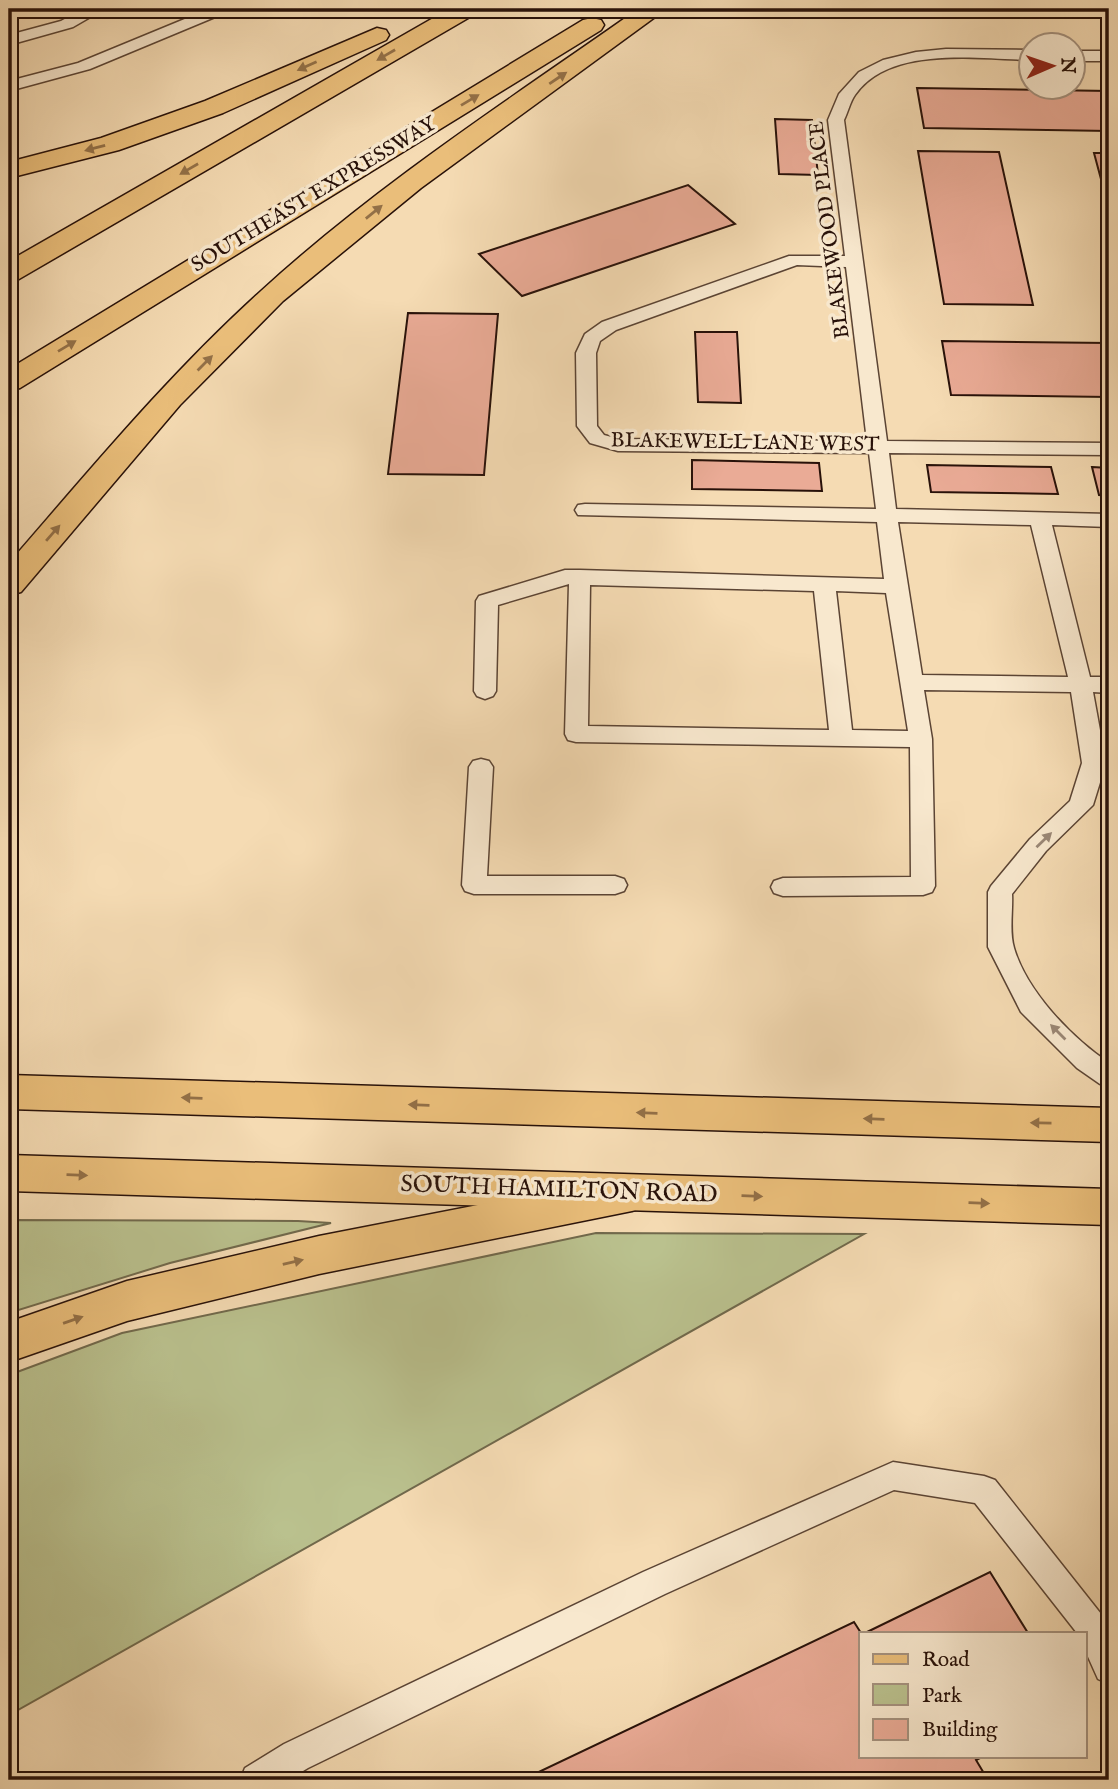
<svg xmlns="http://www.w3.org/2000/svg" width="1118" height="1789" font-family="'IM FELL English',serif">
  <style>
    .green { fill: #bac18e; stroke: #71694c; stroke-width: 2 }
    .building { fill: #eaab96; stroke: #281109; stroke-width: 2 }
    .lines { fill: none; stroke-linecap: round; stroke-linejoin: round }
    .lane-casing { stroke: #5b4434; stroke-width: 3 }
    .primary-casing { stroke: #281109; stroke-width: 3 }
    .highway-casing { stroke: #281109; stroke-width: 3 }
    .lane { fill: #f8e8ce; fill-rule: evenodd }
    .primary { fill: #eabe7a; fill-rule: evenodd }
    .highway { fill: #eabe7a; fill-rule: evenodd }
    .oneway { fill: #937047 }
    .oneway2 { fill: #9a8775 }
    .labels { text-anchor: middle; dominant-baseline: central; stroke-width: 7; stroke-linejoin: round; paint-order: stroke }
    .far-street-label { font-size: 21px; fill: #281109; stroke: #f8e8ce }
    .street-label { font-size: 24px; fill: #281109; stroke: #f8e8ce }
  </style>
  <rect width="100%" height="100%" fill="#f5dbb3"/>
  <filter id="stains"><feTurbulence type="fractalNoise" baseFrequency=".00286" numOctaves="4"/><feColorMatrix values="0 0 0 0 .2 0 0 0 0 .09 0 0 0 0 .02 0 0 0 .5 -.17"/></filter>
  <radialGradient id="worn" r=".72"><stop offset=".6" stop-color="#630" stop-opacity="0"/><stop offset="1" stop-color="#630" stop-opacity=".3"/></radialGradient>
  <!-- green -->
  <path class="green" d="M9 1220 298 1221 331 1223 170 1263 9 1313Z
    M596 1233 864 1234 9 1715V1375L122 1333Z"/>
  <!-- building -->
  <path class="building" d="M984 9H1109V16L986 15Z
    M917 88 1109 91V131L924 128Z
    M775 119 812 120 818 175 779 174Z
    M918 151 999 152 1033 305 944 304Z
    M1094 153H1109V209Z
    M688 185 735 224 522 296 479 254Z
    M408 313 498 314 484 475 388 474Z
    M695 332H737L741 403 698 402Z
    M942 341 1109 343V397L951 395Z
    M692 460 819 463 822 491 692 489Z
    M927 465 1051 467 1058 494 931 492Z
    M1092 467 1109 468V496L1099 495Z
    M990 1572 1028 1633H865Z
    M854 1622 861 1633V1756H984L976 1760 988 1780H522Z"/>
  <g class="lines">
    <defs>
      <path id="lane" d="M83 9H99V12L73 27 9 45V35L61 21Z
        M209 9H230L227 12 90 69 9 91V81L78 63Z
        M946 49 1030 50V60C979 59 889 45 855 95 850 102 848 112 844 120L887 441 1109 443V455L889 453 896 509 1109 514V527L1052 525 1090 677H1109V693L1093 692 1106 763 1093 805 1046 851 1012 894C1013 910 1009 932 1014 948 1027 992 1072 1038 1109 1063V1088L1100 1084 1077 1068 1021 1012 988 947V892L991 886 1030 839 1070 801 1082 763 1071 692 924 690 932 739 935 886 932 892 923 895 783 896 774 893 771 887 774 881 783 878 911 877 910 747 576 742 568 740 565 734 569 584 498 605 496 691 493 696 485 699 477 696 474 691 476 601 479 596 565 570H580L884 579 877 522 578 515 575 510 578 505 585 504 876 509 869 453 618 451 590 443 577 426 576 353 585 334 602 322 789 256H845L828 120 839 94 859 72 883 60 916 52ZM797 265 846 267 867 441 619 439 604 435 597 426 596 353 600 341 616 330ZM898 522 1031 525 1068 677 922 675ZM590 585 814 591 829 730 588 726ZM836 591 886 593 908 731 852 730Z
        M1072 51H1109V61H1072Z
        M481 759 489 761 493 767 487 876H615L624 879 627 885 624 891 615 894H474L465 891 462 885 469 767 473 761Z
        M893 1462 984 1476 995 1480 1101 1614 1109 1632V1684L1098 1679 1085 1650V1633H1077L975 1503 894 1490 665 1594 308 1768 288 1780H240L245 1768 284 1744 643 1572Z"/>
      <path id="primary" d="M9 1075 1109 1108V1142L9 1109Z
        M9 1155 1109 1189V1225L9 1191Z"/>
      <path id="highway" d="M449 9H478L475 14 19 279 9 282V261Z
        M638 9H666L421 188 283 301 180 405 21 592 9 595V563C90 470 169 374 261 291 377 185 510 99 638 9Z
        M592 18 601 20 604 25 601 30 20 388 9 391V369L583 20Z
        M377 28 386 30 389 35 386 40 223 113 119 150 9 178V162L101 138 205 101Z
        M632 1175 647 1180 654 1193 647 1206 632 1211 319 1274 127 1321 9 1362V1322L127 1281 319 1236Z"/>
    </defs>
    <!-- lane casing -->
    <use href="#lane" class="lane-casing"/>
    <!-- primary casing -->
    <use href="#primary" class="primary-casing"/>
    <!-- highway casing -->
    <use href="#highway" class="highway-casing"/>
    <!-- lane -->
    <use href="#lane" class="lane"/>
    <!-- primary -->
    <use href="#primary" class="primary"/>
    <!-- highway -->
    <use href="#highway" class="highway"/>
  </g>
  <!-- one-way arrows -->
  <defs><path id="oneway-solid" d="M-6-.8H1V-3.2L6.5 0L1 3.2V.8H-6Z" transform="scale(1.75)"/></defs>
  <g class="oneway">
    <use href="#oneway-solid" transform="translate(386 55) rotate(150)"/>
    <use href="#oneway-solid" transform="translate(307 66) rotate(156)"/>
    <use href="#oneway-solid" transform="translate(558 78) rotate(-34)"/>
    <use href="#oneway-solid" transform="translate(470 100) rotate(-31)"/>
    <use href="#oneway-solid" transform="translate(95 148) rotate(165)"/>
    <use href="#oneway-solid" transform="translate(189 169) rotate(150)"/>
    <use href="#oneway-solid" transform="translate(374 212) rotate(-39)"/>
    <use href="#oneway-solid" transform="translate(67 346) rotate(-31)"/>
    <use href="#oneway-solid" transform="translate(205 363) rotate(-45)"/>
    <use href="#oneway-solid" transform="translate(53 533) rotate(-49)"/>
    <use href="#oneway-solid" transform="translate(192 1098) rotate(-178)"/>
    <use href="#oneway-solid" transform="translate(419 1105) rotate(-178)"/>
    <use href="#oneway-solid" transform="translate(647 1113) rotate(-178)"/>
    <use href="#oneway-solid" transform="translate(874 1119) rotate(-178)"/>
    <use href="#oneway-solid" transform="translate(1041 1123) rotate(-179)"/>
    <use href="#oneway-solid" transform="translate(77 1175) rotate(2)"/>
    <use href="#oneway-solid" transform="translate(752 1196) rotate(2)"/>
    <use href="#oneway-solid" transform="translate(979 1203) rotate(2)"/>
    <use href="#oneway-solid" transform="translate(293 1262) rotate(-13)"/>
    <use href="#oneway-solid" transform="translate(73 1320) rotate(-19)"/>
  </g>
  <g class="oneway2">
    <use href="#oneway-solid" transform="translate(1044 840) rotate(-44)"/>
    <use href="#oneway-solid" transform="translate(1058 1032) rotate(-135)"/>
  </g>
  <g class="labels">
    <!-- far-street labels -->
    <g class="far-street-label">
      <text transform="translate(314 195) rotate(-31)">SOUTHEAST EXPRESSWAY</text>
      <text transform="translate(830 230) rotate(-97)">BLAKEWOOD PLACE</text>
      <text transform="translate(745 443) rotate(1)">BLAKEWELL LANE WEST</text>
    </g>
    <!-- street labels -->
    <g class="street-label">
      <text transform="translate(559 1190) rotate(2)">SOUTH HAMILTON ROAD</text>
    </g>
  </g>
  <!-- margin -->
  <rect width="1118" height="1789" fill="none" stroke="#f5dbb3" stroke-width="35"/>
  <rect x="10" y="10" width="1097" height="1768" fill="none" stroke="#281109" stroke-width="3.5"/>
  <rect x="18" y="18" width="1083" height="1754" fill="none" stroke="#281109" stroke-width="2"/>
  <!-- legend -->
  <rect x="859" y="1632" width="228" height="126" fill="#f8e8ce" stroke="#a5927f" stroke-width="2"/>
  <rect x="873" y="1654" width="35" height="10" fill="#eabe7a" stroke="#a5927f" stroke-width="2"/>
  <text x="922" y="1666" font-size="21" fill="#281109">Road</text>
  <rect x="873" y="1684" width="35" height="21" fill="#bac18e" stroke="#a5927f" stroke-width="2"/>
  <text x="922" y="1702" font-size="21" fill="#281109">Park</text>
  <rect x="873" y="1719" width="35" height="21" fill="#eaab96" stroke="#a5927f" stroke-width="2"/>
  <text x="922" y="1736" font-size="21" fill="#281109">Building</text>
  <!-- north arrow -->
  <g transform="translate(1052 66) rotate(88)"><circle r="33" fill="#f8e8ce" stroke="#a5927f" stroke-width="2"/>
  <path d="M0-5L12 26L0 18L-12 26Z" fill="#8f2418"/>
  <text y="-10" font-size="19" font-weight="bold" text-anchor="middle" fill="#281109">N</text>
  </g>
  <rect width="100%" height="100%" filter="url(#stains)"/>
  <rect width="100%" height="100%" fill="url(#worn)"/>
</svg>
